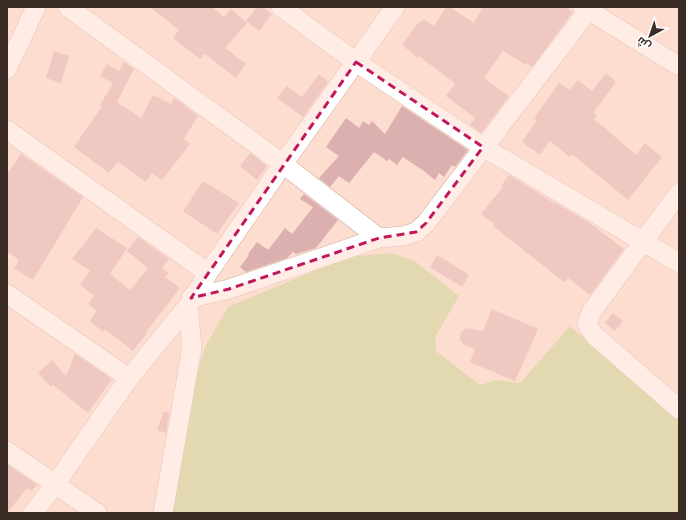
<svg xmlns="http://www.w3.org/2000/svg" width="686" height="520" font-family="'Varela Round',Cairo,sans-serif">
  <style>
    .green { fill: #c2d68d }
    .building { fill: #dbb0af }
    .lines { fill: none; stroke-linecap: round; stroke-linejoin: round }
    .minor-casing { stroke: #cfaa9a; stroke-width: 20 }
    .minor { stroke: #fff; stroke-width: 19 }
    .marked { fill: none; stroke: #c2185b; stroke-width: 3; stroke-dasharray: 8 5; stroke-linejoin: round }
  </style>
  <rect width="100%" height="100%" fill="#fdddd0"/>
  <!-- green -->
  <path class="green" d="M392 253 416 262 459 296 435 337 436 351 480 385 496 380 520 383 570 326 679 420V513H172L187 408 205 347 228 307 347 257Z"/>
  <!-- building -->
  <path class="building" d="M150 7H212L224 17 231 9 247 23 225 48 246 64 236 78 205 54 200 59 173 38 179 30Z
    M257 7H263L272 14 259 31 246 21Z
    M446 7H450L474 23 483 7H567L573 12 532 67 527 63 526 65 503 51 484 78 509 96 481 133 470 125 475 118 446 96 455 84 453 82 419 56 418 58 402 45 418 23 424 20 434 26Z
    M54 51 69 56 61 83 46 78Z
    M124 62 134 69 117 102 141 118 153 95 171 104 174 98 198 116 184 139 190 144 162 180 152 173 146 182 118 162 109 173 74 147 102 106 100 105 113 83 100 76 107 64 119 71Z
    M606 73 616 82 593 113 597 115 594 120 607 129V130L636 155 645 143 662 157 628 200 572 154 570 157 550 141 540 155 522 142 537 120 534 118 559 83 570 90 578 80 592 91Z
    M319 74 328 82 303 117 277 98 287 86 302 97Z
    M402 106 468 150 455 167 452 165 444 177 439 173 435 180 424 171 403 157 397 165 389 159 387 161 374 152 349 183 339 176 330 187 319 178 339 156 326 147 346 118 359 128 363 121 369 125 372 121 385 134Z
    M250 153 267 166 257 180 240 166Z
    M21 154 83 197 33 280 14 268 19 260 7 251V174Z
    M509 175 554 203V202L591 224 624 249 590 295 568 278 564 282 493 226 494 224 481 214 503 187 501 186Z
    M203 181 239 203 217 234 183 211Z
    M304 194 338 220 316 248 296 254 293 252 287 258 246 272 240 267 249 255 248 254 257 242 268 250 285 228 292 234 313 207 300 199Z
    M96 228 127 248 110 274 130 290 148 268 127 251 138 237 169 259 162 268 169 273 165 277 180 288 146 332 147 333 133 351 105 329 103 332 90 321 97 311 88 304 94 296 80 285 90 271 72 259Z
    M437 255 469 275 462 287 430 267Z
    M492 309 538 329 515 381 470 362 475 349 464 345 460 340 461 332 466 328 483 331Z
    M613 313 623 321 615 331 605 323Z
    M75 354 112 379 88 413 53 385 51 387 38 373 52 360 66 376Z
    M164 411 169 413 166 433 157 430Z
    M7 464 37 485 32 491 27 488 7 513Z"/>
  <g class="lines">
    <defs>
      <path id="minor" d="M68 7 283 164 379 238
        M281 7 356 62 483 147 679 263
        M583 7 679 66
        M7 69 36 7
        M7 130 208 273
        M679 193 592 311 587 324 594 335 679 409
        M7 294 129 378
        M191 298 229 289 379 238 403 236 416 232 426 223 591 7
        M7 451 97 513
        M33 513 56 483 129 378 188 306 208 273 283 164 395 7
        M163 513 192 347 188 306"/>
    </defs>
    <!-- minor casing -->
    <use href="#minor" class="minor-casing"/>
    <!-- minor -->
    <use href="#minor" class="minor"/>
  </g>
  <!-- marked area -->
  <path d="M0 0H686V520H0ZM356 62 483 147 426 223 416 232 379 238 229 289 191 298Z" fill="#fdddd0" fill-opacity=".55" fill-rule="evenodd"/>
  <path class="marked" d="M356 62 483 147 426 223 416 232 379 238 229 289 191 298Z"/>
  <!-- border -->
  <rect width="686" height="520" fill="none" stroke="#3b2d26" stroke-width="16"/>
  <!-- north arrow -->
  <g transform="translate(650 36) rotate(220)" stroke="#ffffff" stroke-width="3" paint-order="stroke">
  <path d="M0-3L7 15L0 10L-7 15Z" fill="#3b2d26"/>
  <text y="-6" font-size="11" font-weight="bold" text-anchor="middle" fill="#3b2d26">ش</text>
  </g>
</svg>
